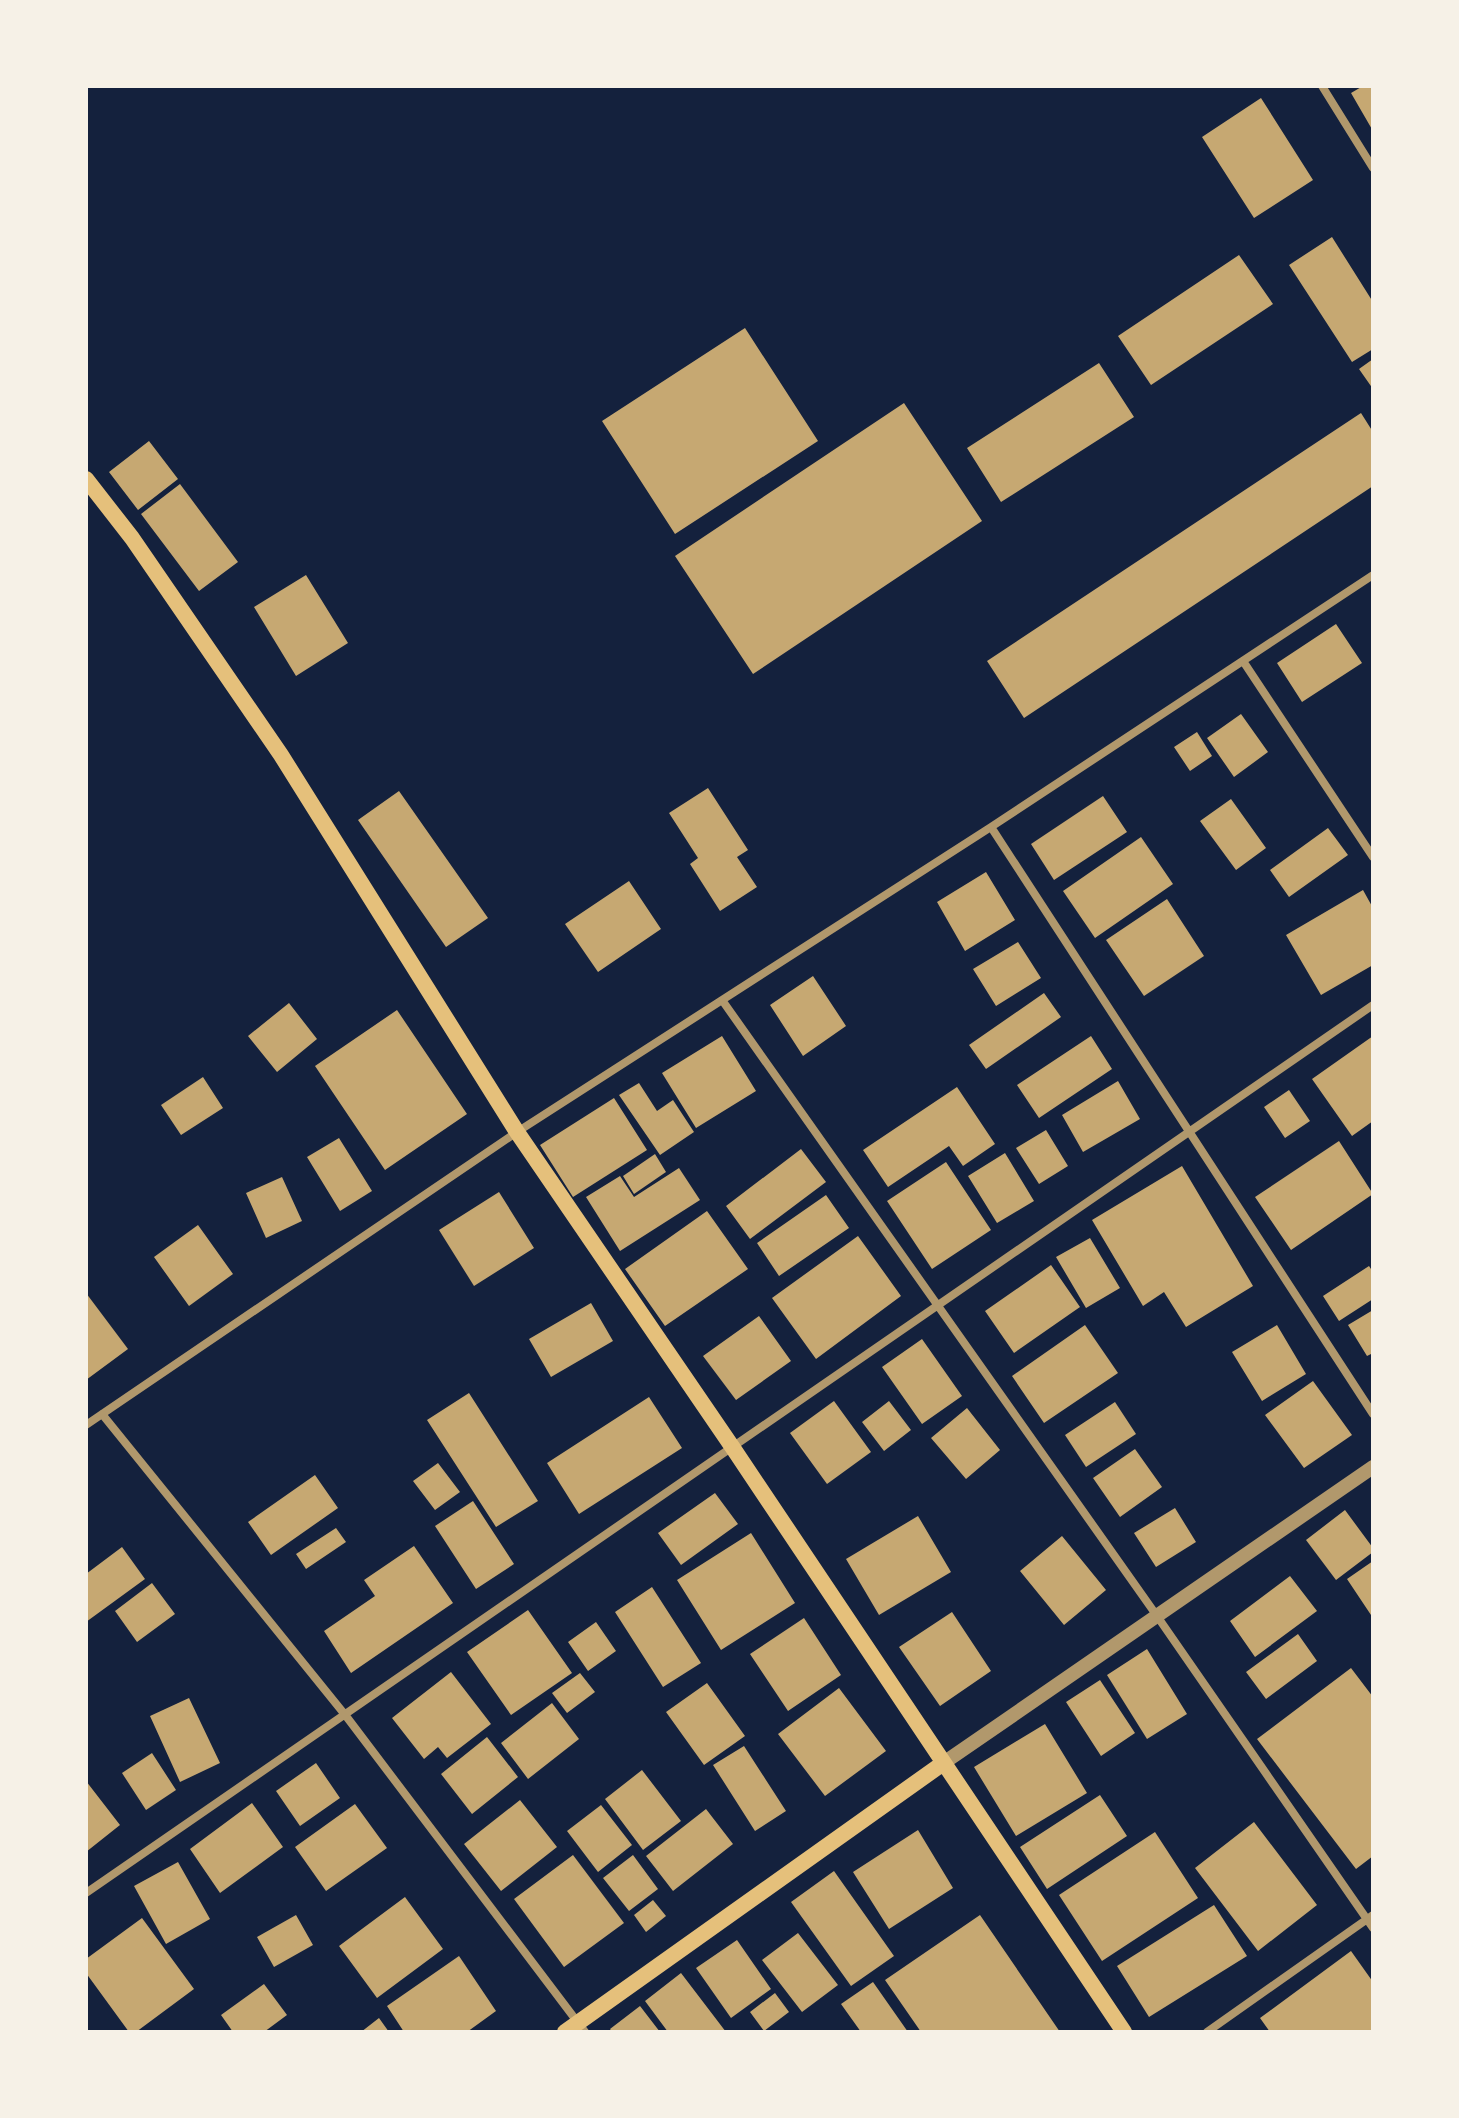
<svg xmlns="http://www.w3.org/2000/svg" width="1459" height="2118" font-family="'Asap Condensed',sans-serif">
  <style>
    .building { fill: #c6a872 }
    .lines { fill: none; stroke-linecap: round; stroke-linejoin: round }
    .minor { stroke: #b1986c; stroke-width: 8 }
    .tertiary { stroke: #b1986c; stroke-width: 14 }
    .secondary { stroke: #e5c07b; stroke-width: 16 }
  </style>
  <rect width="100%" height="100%" fill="#14213d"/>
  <!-- building -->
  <path class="building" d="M1363 86H1373V131L1351 93Z
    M1261 98 1313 180 1254 218 1202 137Z
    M1332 237 1373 302V349L1352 362 1289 265Z
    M1239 255 1273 304 1151 385 1118 336Z
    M745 328 818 441 675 534 602 421Z
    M1373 359V389L1359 369Z
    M1099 363 1134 417 1001 502 967 448Z
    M904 403 982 521 753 674 675 556Z
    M1361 413 1373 432V486L1024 718 987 661Z
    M149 441 178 479 138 510 109 472Z
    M180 484 238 562 199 591 141 514Z
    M306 575 348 643 296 676 254 607Z
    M1336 624 1362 663 1302 702 1277 663Z
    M1241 714 1268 752 1234 777 1207 738Z
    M1197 732 1212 756 1190 771 1174 747Z
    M708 788 748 850 737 857 757 887 720 911 690 864 698 858 669 813Z
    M399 791 488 918 446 947 358 820Z
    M1103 796 1127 832 1054 880 1031 844Z
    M1231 799 1266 848 1236 870 1200 821Z
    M1328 828 1348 855 1289 897 1270 870Z
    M1141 837 1173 884 1095 938 1063 891Z
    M986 872 1015 920 965 951 937 902Z
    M629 881 661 929 598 972 565 924Z
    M1363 890 1373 908V965L1321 995 1286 935Z
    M1167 899 1204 956 1144 996 1106 940Z
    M1018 942 1041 978 996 1006 973 969Z
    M813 976 846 1026 803 1056 770 1005Z
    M1044 993 1061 1017 986 1069 969 1045Z
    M289 1003 317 1039 277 1072 248 1036Z
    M397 1010 467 1114 385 1170 315 1066Z
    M722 1036 756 1091 696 1128 662 1073Z
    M1091 1036 1112 1069 1039 1118 1017 1085Z
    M1373 1036V1121L1352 1136 1312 1079Z
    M203 1077 223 1108 181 1135 161 1105Z
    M1118 1081 1140 1119 1083 1152 1062 1115Z
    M639 1083 657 1111 673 1100 694 1132 660 1155 619 1095Z
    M957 1087 995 1144 963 1166 949 1146 888 1187 863 1150Z
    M1289 1090 1310 1121 1285 1138 1264 1107Z
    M614 1098 647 1150 573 1197 540 1145Z
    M1046 1130 1068 1166 1039 1184 1016 1148Z
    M339 1138 372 1191 340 1211 307 1157Z
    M1339 1141 1373 1194 1291 1250 1255 1197Z
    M801 1149 826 1182 750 1239 726 1206Z
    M1005 1153 1034 1201 997 1223 968 1176Z
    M655 1154 666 1172 634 1194 623 1176Z
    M946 1162 991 1230 932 1269 887 1201Z
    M1182 1166 1253 1286 1186 1327 1164 1292 1143 1306 1092 1220Z
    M679 1168 700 1200 620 1251 586 1197 620 1176 634 1197Z
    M282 1177 302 1221 266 1238 246 1193Z
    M499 1192 534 1248 474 1286 439 1230Z
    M826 1195 849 1228 779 1276 757 1243Z
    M707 1211 748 1269 665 1326 625 1269Z
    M198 1225 233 1274 189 1306 154 1257Z
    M858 1236 901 1296 816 1359 772 1298Z
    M1090 1238 1120 1288 1086 1308 1056 1257Z
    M1051 1265 1080 1307 1014 1353 985 1311Z
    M1369 1266 1373 1272V1299L1339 1321 1323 1296Z
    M86 1293 128 1349 86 1380Z
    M591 1303 613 1341 551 1377 529 1339Z
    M1373 1310V1353L1367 1356 1348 1325Z
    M759 1316 791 1361 736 1400 703 1356Z
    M1085 1325 1118 1373 1044 1423 1012 1376Z
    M1277 1325 1306 1374 1262 1401 1232 1352Z
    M922 1339 962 1396 922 1424 882 1367Z
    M1313 1381 1352 1435 1304 1468 1265 1415Z
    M469 1393 538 1501 496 1527 427 1420Z
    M649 1397 682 1448 579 1514 547 1463Z
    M834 1401 871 1452 827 1484 790 1433Z
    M889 1401 911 1430 884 1451 862 1422Z
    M1115 1402 1136 1434 1086 1467 1065 1435Z
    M967 1408 1000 1450 966 1479 931 1438Z
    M1135 1449 1162 1487 1120 1517 1093 1478Z
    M438 1463 460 1492 435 1510 413 1481Z
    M315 1475 338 1508 271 1555 248 1522Z
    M715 1493 738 1524 681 1565 658 1533Z
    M473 1501 514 1564 476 1589 435 1526Z
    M1175 1508 1196 1542 1156 1567 1134 1533Z
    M1345 1510 1373 1548V1552L1336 1580 1306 1540Z
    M918 1516 951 1572 879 1615 846 1559Z
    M336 1528 346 1542 306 1569 296 1554Z
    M751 1533 795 1603 721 1650 677 1580Z
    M1062 1536 1106 1590 1064 1625 1020 1571Z
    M414 1546 453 1603 351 1673 324 1631 375 1596 364 1580Z
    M122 1547 145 1579 86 1622V1574Z
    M1373 1561V1618L1347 1579Z
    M1290 1576 1317 1611 1255 1657 1230 1621Z
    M152 1583 175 1614 137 1642 115 1611Z
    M652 1587 701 1663 663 1687 615 1612Z
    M528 1610 572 1673 511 1715 467 1652Z
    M952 1612 991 1671 940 1706 899 1647Z
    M804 1618 841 1675 788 1711 750 1654Z
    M596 1622 616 1651 588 1671 568 1642Z
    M1298 1634 1317 1661 1266 1699 1246 1672Z
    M1147 1649 1187 1714 1147 1739 1107 1675Z
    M1351 1668 1373 1697V1856L1356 1869 1257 1739Z
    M451 1672 491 1724 447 1758 438 1747 424 1759 392 1718Z
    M580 1673 595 1692 567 1713 552 1693Z
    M1100 1680 1135 1733 1101 1756 1066 1702Z
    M707 1683 745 1736 704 1765 666 1712Z
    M839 1688 886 1751 825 1796 778 1734Z
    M189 1698 220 1763 180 1782 150 1716Z
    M552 1703 579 1739 528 1779 501 1743Z
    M1045 1724 1087 1793 1016 1836 974 1767Z
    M487 1737 518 1777 472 1814 441 1774Z
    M744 1746 786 1811 755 1831 713 1765Z
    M152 1753 176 1790 146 1810 122 1773Z
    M316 1763 340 1798 300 1826 276 1791Z
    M642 1770 681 1821 643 1850 605 1799Z
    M86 1781 120 1825 86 1852Z
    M1100 1795 1127 1836 1047 1889 1020 1847Z
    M520 1800 557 1847 501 1891 464 1844Z
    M252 1803 283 1847 220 1893 190 1849Z
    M355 1804 387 1848 326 1891 295 1847Z
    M601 1805 632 1845 598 1872 567 1831Z
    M706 1809 733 1844 673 1891 646 1856Z
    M1254 1822 1317 1905 1258 1951 1195 1868Z
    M918 1830 953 1888 889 1929 853 1872Z
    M1155 1832 1198 1898 1102 1961 1059 1895Z
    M573 1855 624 1923 564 1967 514 1899Z
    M633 1855 658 1889 629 1911 603 1878Z
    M178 1862 210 1919 166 1944 134 1886Z
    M834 1871 894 1956 851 1986 791 1902Z
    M405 1897 443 1949 377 1998 339 1946Z
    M653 1900 666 1916 646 1932 634 1915Z
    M1214 1905 1247 1956 1149 2017 1117 1966Z
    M296 1915 313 1945 274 1967 257 1937Z
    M980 1915 1060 2032H921L885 1980Z
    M142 1918 194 1989 136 2032H129L86 1973V1959Z
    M798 1933 838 1985 802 2012 762 1960Z
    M737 1940 771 1989 731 2018 696 1968Z
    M1351 1951 1373 1982V2032H1270L1260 2018Z
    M459 1956 496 2011 467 2032H404L387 2006Z
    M681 1973 726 2032H668L645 2001Z
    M873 1982 908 2032H861L841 2004Z
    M264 1984 287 2015 264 2032H233L221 2015Z
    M775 1993 789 2012 764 2031 750 2012Z
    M640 2006 660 2032H612L610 2029Z
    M379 2018 389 2032H361Z"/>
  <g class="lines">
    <!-- minor -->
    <path class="minor" d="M1322 86 1373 168
      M1243 661 1373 857
      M991 827 1373 1414
      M722 1000 1157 1616 1373 1928
      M102 1414 346 1716 585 2032
      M86 1425 517 1132 991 827 1373 575
      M86 1893 1373 1005
      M1207 2032 1373 1915"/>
    <!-- tertiary -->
    <path class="tertiary" d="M942 1764 1373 1467"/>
    <!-- secondary -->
    <path class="secondary" d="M86 479 132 538 281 755 517 1132 733 1448 1124 2032
      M565 2032 942 1764"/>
  </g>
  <!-- border -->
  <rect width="1459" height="2118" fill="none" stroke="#f6f1e7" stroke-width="176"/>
</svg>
